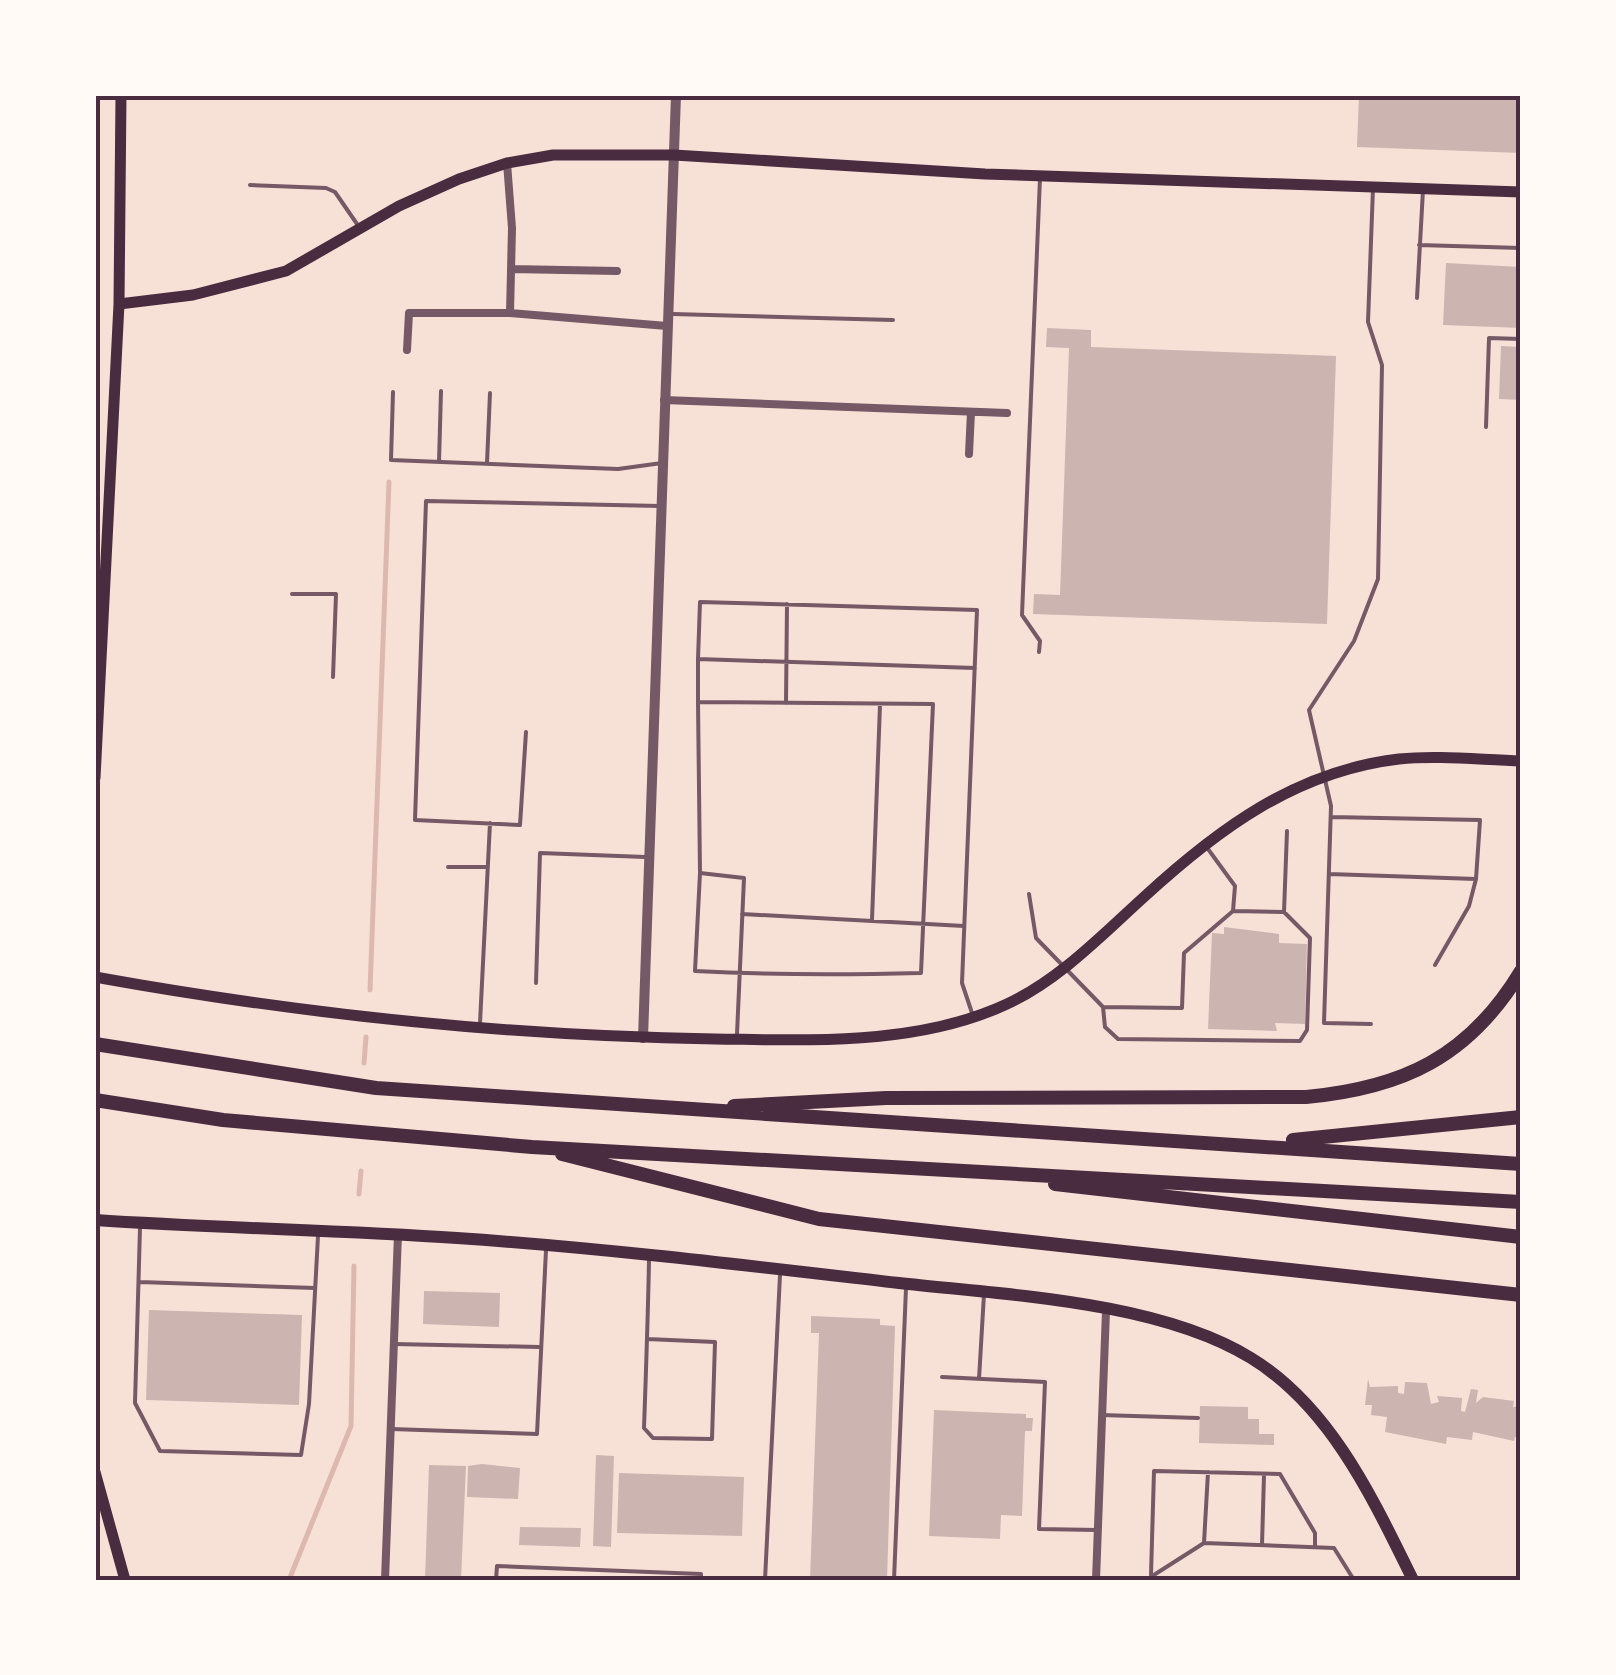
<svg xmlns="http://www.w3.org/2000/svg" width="1616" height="1675" font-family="'Space Grotesk',sans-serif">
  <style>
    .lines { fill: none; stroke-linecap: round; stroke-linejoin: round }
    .stream { stroke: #dcb8b0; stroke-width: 5 }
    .building { fill: #ccb4b1 }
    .service { stroke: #755966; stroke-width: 4 }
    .minor { stroke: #755966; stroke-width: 8 }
    .tertiary { stroke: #755966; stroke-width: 10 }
    .secondary { stroke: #4a2c40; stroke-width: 11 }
    .primary { stroke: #4a2c40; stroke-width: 12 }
    .motorway { stroke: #4a2c40; stroke-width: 14 }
    .neatline { fill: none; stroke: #4a2c40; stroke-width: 4 }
  </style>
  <rect width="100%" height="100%" fill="#f7e1d7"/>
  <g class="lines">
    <!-- stream -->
    <path class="stream" d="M370 990 389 482
      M364 1063 366 1037
      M359 1194 361 1171
      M289 1580 351 1426 354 1266"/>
  </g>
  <!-- building -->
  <path class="building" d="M1359 95H1521V153L1357 147Z
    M1446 263 1521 267V328L1443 325Z
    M1047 328 1091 330V347L1336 356 1327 624 1033 614 1034 594 1060 595 1069 348 1046 347Z
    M1501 346 1521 347V400L1499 399Z
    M1224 927 1279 934V943L1307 944 1305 1024 1275 1023 1277 1031 1208 1029 1212 933 1224 934Z
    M424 1291 500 1293 499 1327 423 1324Z
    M149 1310 302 1315 299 1405 146 1400Z
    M811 1316 880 1319V1325L895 1326 887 1580H810L819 1333H811Z
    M1368 1379 1370 1387 1398 1386V1393L1404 1394 1405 1382 1427 1383 1431 1404 1439 1402 1437 1396 1462 1398 1461 1411 1465 1412 1471 1389 1478 1390 1476 1403 1483 1397 1514 1401 1513 1407 1521 1406V1437H1515L1514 1441 1473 1432 1472 1440 1447 1437 1446 1444 1385 1432 1387 1417 1371 1415 1372 1405H1365Z
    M1200 1406 1248 1407V1419H1259V1434H1274V1445L1199 1443Z
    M934 1410 1026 1414V1418H1033L1032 1431H1025L1022 1516 1001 1515 1000 1539 929 1536Z
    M596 1455 614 1456 611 1547 593 1546Z
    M482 1464 520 1468 518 1499 467 1497 468 1466Z
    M429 1465 466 1466 461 1580H425Z
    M619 1473 744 1477 742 1536 617 1533Z
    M520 1527 581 1528 580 1547 519 1545Z"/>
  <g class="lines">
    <!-- service -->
    <path class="service" d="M296 95 389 98
      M250 185 326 188 335 192 357 224
      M1419 245 1521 248
      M1417 298 1423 190
      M673 314 893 320
      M393 392 391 460 618 469 662 463
      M1486 427 1489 338 1521 339
      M439 462 441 391
      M487 463 490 393
      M292 594H336L333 677
      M1039 652 1040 641 1022 615 1040 178
      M698 702V659
      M786 703 787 604
      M526 732 520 825 415 820 426 501 660 506
      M1331 817 1480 820 1476 879
      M1208 849 1235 886 1233 911
      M448 867H487
      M700 873 698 702 933 704 921 973C845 975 770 975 695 971L700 873 744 878 737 1034
      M1329 874 1476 879 1469 906 1435 965
      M1029 894 1036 938 1103 1007 1105 1027 1118 1039 1300 1041 1307 1030 1310 938 1284 912 1287 831
      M742 914 964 926
      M872 920 880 705
      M536 983 540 853 645 857
      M1103 1007 1182 1008 1184 953 1233 911 1284 912
      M972 1013 962 983 977 610 700 602 698 659 975 668
      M480 1023 490 823
      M1371 1024 1324 1023 1331 806 1309 710 1354 641 1378 579 1382 365 1368 322 1373 188
      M140 1228 135 1403 160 1451 301 1455 309 1404 318 1236
      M140 1282 315 1288
      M647 1339 715 1342 712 1439 653 1438 644 1428C646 1372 648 1316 649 1260
      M394 1344 539 1347
      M942 1377 1045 1382 1039 1529 1097 1530
      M979 1379 984 1294
      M1101 1415 1198 1418
      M391 1429 537 1434 546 1250
      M1204 1543 1208 1472
      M1262 1545 1264 1475
      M1151 1575 1154 1471 1280 1474 1315 1533V1547
      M496 1580 497 1566 701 1574V1580
      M765 1580 780 1275
      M894 1580 906 1288
      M1146 1580 1204 1543 1334 1548 1354 1580"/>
    <!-- minor -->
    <path class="minor" d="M507 163 512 228 510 313 667 326
      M511 269 617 271
      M407 350 409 313H510
      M664 400 1007 413
      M969 454 971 412
      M385 1580 398 1234
      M1096 1580 1106 1311"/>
    <!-- tertiary -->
    <path class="tertiary" d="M643 1038 676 95"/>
    <!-- secondary -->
    <path class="secondary" d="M119 304 193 295 286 271 399 206 459 179 507 163 553 155H674L985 174 1521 192
      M95 778 119 304 121 95
      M95 977C300 1014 507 1036 715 1039 811 1040 917 1046 1007 1004 1059 980 1102 935 1144 897 1218 829 1296 771 1399 759 1439 755 1481 760 1521 761
      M95 1472 125 1580"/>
    <!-- primary -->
    <path class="primary" d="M95 1220C215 1228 336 1230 457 1238 604 1248 752 1266 899 1283 1007 1295 1158 1301 1251 1358 1331 1407 1373 1499 1413 1580"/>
    <!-- motorway -->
    <path class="motorway" d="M95 1044 376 1088 1521 1164
      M95 1100 223 1120 532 1147 1521 1202
      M734 1106 886 1098 1306 1097C1403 1088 1469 1057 1521 971
      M1293 1140 1521 1117
      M562 1154 819 1219 1521 1295
      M1055 1184 1521 1237"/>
  </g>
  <!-- border -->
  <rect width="1616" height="1675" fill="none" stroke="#fffaf5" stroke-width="195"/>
  <rect x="98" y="98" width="1420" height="1480" class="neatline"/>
</svg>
